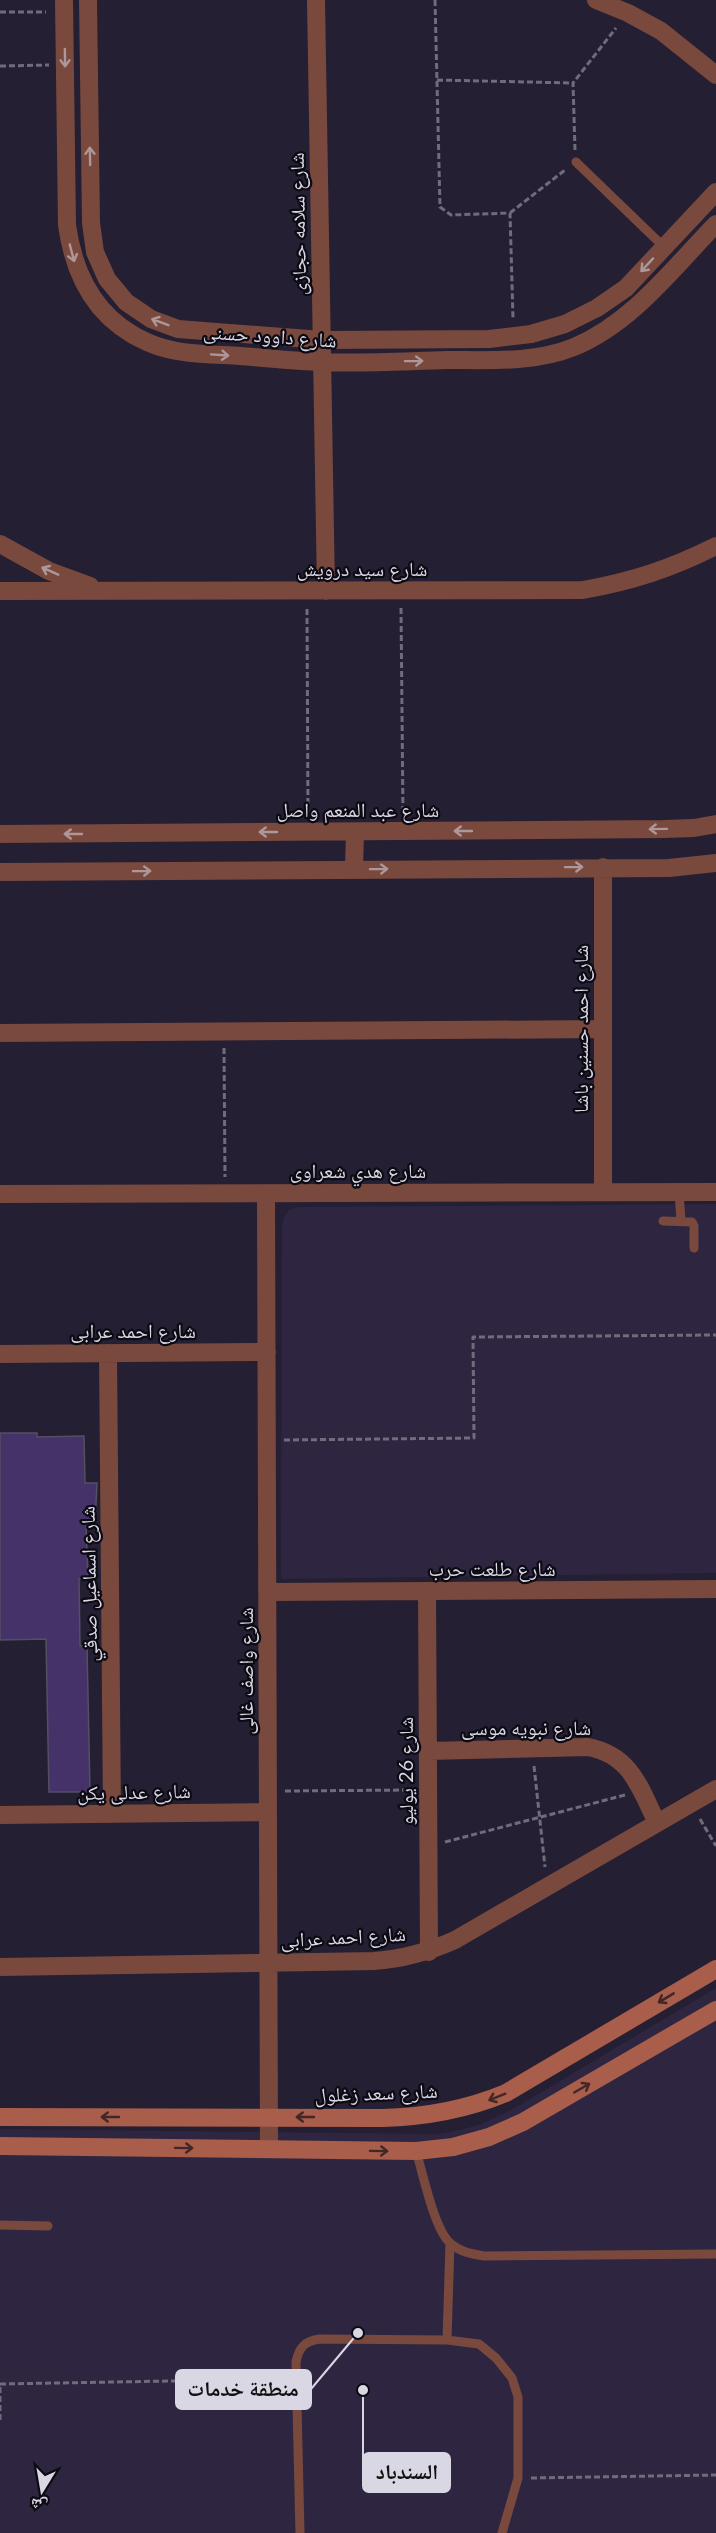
<svg xmlns="http://www.w3.org/2000/svg" width="716" height="2533" font-family="Lato,'Noto Naskh Arabic',sans-serif">
  <style>
    .built { fill: #2e2640 }
    .building { fill: #443269; stroke: #544f65; stroke-width: 1.5 }
    .lines { fill: none; stroke-linecap: round; stroke-linejoin: round }
    .path { stroke: #706c7c; stroke-width: 3; stroke-dasharray: 6 3; stroke-linecap: butt }
    .lane { stroke: #79493e; stroke-width: 9 }
    .street { stroke: #79493e; stroke-width: 18 }
    .secondary { stroke: #a95d4b; stroke-width: 18 }
    .oneway { stroke: #ae9799 }
    .oneway2 { stroke: #432727 }
    .labels { text-anchor: middle; dominant-baseline: central; stroke-width: 4.5; stroke-linejoin: round; paint-order: stroke }
    .street-label { font-size: 20px; fill: #dad7e4; stroke: #0c0a13 }
    .leader { fill: none; stroke: #dad7e4; stroke-width: 2 }
    .callout-dot { fill: #dad7e4; stroke: #0c0a13; stroke-width: 2 }
    .callout { fill: #dad7e4; stroke: #dad7e4; stroke-width: 2 }
    .callout-label { font-size: 21px; text-anchor: middle; font-weight: bold; fill: #111 }
  </style>
  <rect width="100%" height="100%" fill="#241f32"/>
  <!-- built -->
  <path class="built" d="M716 1204V1573L281 1579 282 1225 284 1217 289 1210 297 1207Z
    M716 1988V2533H0V2129L438 2134 460 2130 482 2124 513 2109Z"/>
  <!-- building -->
  <path class="building" d="M0 1433H37V1437L84 1436 85 1483H97L95 1524H86L88 1578 79 1579 80 1646H87L90 1792H49L46 1639 0 1640Z"/>
  <g class="lines">
    <!-- path -->
    <path class="path" d="M435 0 440 207 451 215 510 213 513 319
      M0 12H46
      M0 66 49 65
      M437 80 573 83
      M575 150 573 83 616 28
      M510 213 565 170
      M401 608 403 814
      M307 609 308 815
      M224 1048 225 1177
      M284 1440 474 1438 473 1337 716 1335
      M534 1766 545 1867
      M285 1791 410 1790
      M700 1819 716 1846
      M445 1842 625 1795
      M0 2420V2384L285 2379
      M531 2478 716 2475"/>
    <!-- lane -->
    <path class="lane" d="M576 162 664 247
      M679 1192 681 1221
      M663 1221 692 1222 694 1226V1248
      M416 2151C423 2173 434 2229 450 2243 460 2252 472 2254 484 2256L716 2254
      M0 2225 48 2226
      M447 2340 479 2344 496 2358 512 2378 518 2397V2478L502 2533
      M300 2533 296 2362C299 2347 305 2341 320 2339L447 2340 450 2243"/>
    <!-- street -->
    <path class="street" d="M64 0 67 225C74 276 97 320 147 342 175 355 209 354 240 356 267 358 294 361 321 362 363 364 406 361 448 360 490 360 535 363 574 347 632 323 673 268 716 224
      M88 0 91 223 95 252 107 279 126 302 151 319 178 329 322 340 489 339 531 334 565 324 597 308 626 288 716 192
      M316 0 326 591
      M596 0 628 13 661 31 716 75
      M0 544 49 571 90 586
      M0 591 583 590C633 581 670 569 716 546
      M0 834 664 829 694 828 716 824
      M603 867V1192
      M354 869 355 832
      M0 872 669 868 716 863
      M0 1033 603 1029
      M266 1193 269 2149
      M0 1194 716 1192
      M108 1353 112 1814
      M0 1354 267 1352
      M427 1591 429 1952
      M268 1592 716 1589
      M428 1751 588 1747C631 1755 640 1788 657 1823
      M0 1815 268 1812
      M0 1967 374 1961C404 1959 428 1952 455 1940L716 1789"/>
    <!-- secondary -->
    <path class="secondary" d="M0 2117 382 2118C426 2117 465 2110 506 2093L716 1969
      M0 2146 416 2151 453 2147 489 2137 523 2122 716 2010"/>
  </g>
  <!-- one-way arrows -->
  <defs><path id="oneway-shaft" d="M-6 0H5M1.5-3L5.5 0L1.5 3" fill="none" stroke-width="1.6" stroke-linecap="round" stroke-linejoin="round" transform="scale(1.5)"/></defs>
  <g class="oneway">
    <use href="#oneway-shaft" transform="translate(65 58) rotate(89)"/>
    <use href="#oneway-shaft" transform="translate(90 156) rotate(-91)"/>
    <use href="#oneway-shaft" transform="translate(72 253) rotate(75)"/>
    <use href="#oneway-shaft" transform="translate(647 265) rotate(133)"/>
    <use href="#oneway-shaft" transform="translate(160 322) rotate(-159)"/>
    <use href="#oneway-shaft" transform="translate(220 355) rotate(4)"/>
    <use href="#oneway-shaft" transform="translate(414 361) rotate(-1)"/>
    <use href="#oneway-shaft" transform="translate(50 571) rotate(-156)"/>
    <use href="#oneway-shaft" transform="translate(658 829) rotate(179)"/>
    <use href="#oneway-shaft" transform="translate(463 831) rotate(180)"/>
    <use href="#oneway-shaft" transform="translate(268 832) rotate(180)"/>
    <use href="#oneway-shaft" transform="translate(73 834) rotate(180)"/>
    <use href="#oneway-shaft" transform="translate(574 867) rotate(-1)"/>
    <use href="#oneway-shaft" transform="translate(379 869) rotate(-1)"/>
    <use href="#oneway-shaft" transform="translate(142 871) rotate(-1)"/>
  </g>
  <g class="oneway2">
    <use href="#oneway-shaft" transform="translate(666 1998) rotate(149)"/>
    <use href="#oneway-shaft" transform="translate(582 2088) rotate(-30)"/>
    <use href="#oneway-shaft" transform="translate(497 2097) rotate(158)"/>
    <use href="#oneway-shaft" transform="translate(110 2117) rotate(-180)"/>
    <use href="#oneway-shaft" transform="translate(305 2117) rotate(-180)"/>
    <use href="#oneway-shaft" transform="translate(184 2148) rotate(1)"/>
    <use href="#oneway-shaft" transform="translate(379 2151) rotate(1)"/>
  </g>
  <g class="labels">
    <!-- street labels -->
    <g class="street-label">
      <text transform="translate(297 224) rotate(-91)">شارع سلامه حجازى</text>
      <text transform="translate(270 335) rotate(4)">شارع داوود حسنى</text>
      <text x="362" y="568">شارع سيد درويش</text>
      <text x="358" y="809">شارع عبد المنعم واصل</text>
      <text transform="translate(580 1029) rotate(-90)">شارع احمد حسنين باشا</text>
      <text x="358" y="1170">شارع هدي شعراوى</text>
      <text x="133" y="1330">شارع احمد عرابى</text>
      <text x="492" y="1568">شارع طلعت حرب</text>
      <text transform="translate(88 1584) rotate(-91)">شارع اسماعيل صدقي</text>
      <text transform="translate(245 1671) rotate(-90)">شارع واصف غالى</text>
      <text x="526" y="1727">شارع نبويه موسى</text>
      <text transform="translate(405 1771) rotate(-90)">شارع 26 يوليو</text>
      <text transform="translate(134 1791) rotate(-1)">شارع عدلى يكن</text>
      <text transform="translate(343 1936) rotate(-3)">شارع احمد عرابى</text>
      <text transform="translate(376 2092) rotate(-2)">شارع سعد زغلول</text>
    </g>
  </g>
  <!-- callouts -->
  <path class="leader" d="M358 2333L311 2389M363 2390L363 2472"/>
  <g class="callout-dot">
    <circle cx="358" cy="2333" r="6"/>
    <circle cx="363" cy="2390" r="6"/>
  </g>
  <g class="callout">
    <rect x="176" y="2370" width="135" height="39" rx="6"/>
    <rect x="363" y="2453" width="87" height="39" rx="6"/>
  </g>
  <g class="callout-label">
    <text x="243" y="2396">منطقة خدمات</text>
    <text x="407" y="2479">السندباد</text>
  </g>
  <!-- north arrow -->
  <g transform="translate(42 2491) rotate(191)" stroke="#0c0a13" stroke-width="4.5" paint-order="stroke">
  <path d="M0-4.5L10 22L0 15L-10 22Z" fill="#dad7e4"/>
  <text y="-9" font-size="16" font-weight="bold" text-anchor="middle" fill="#dad7e4">ش</text>
  </g>
</svg>
